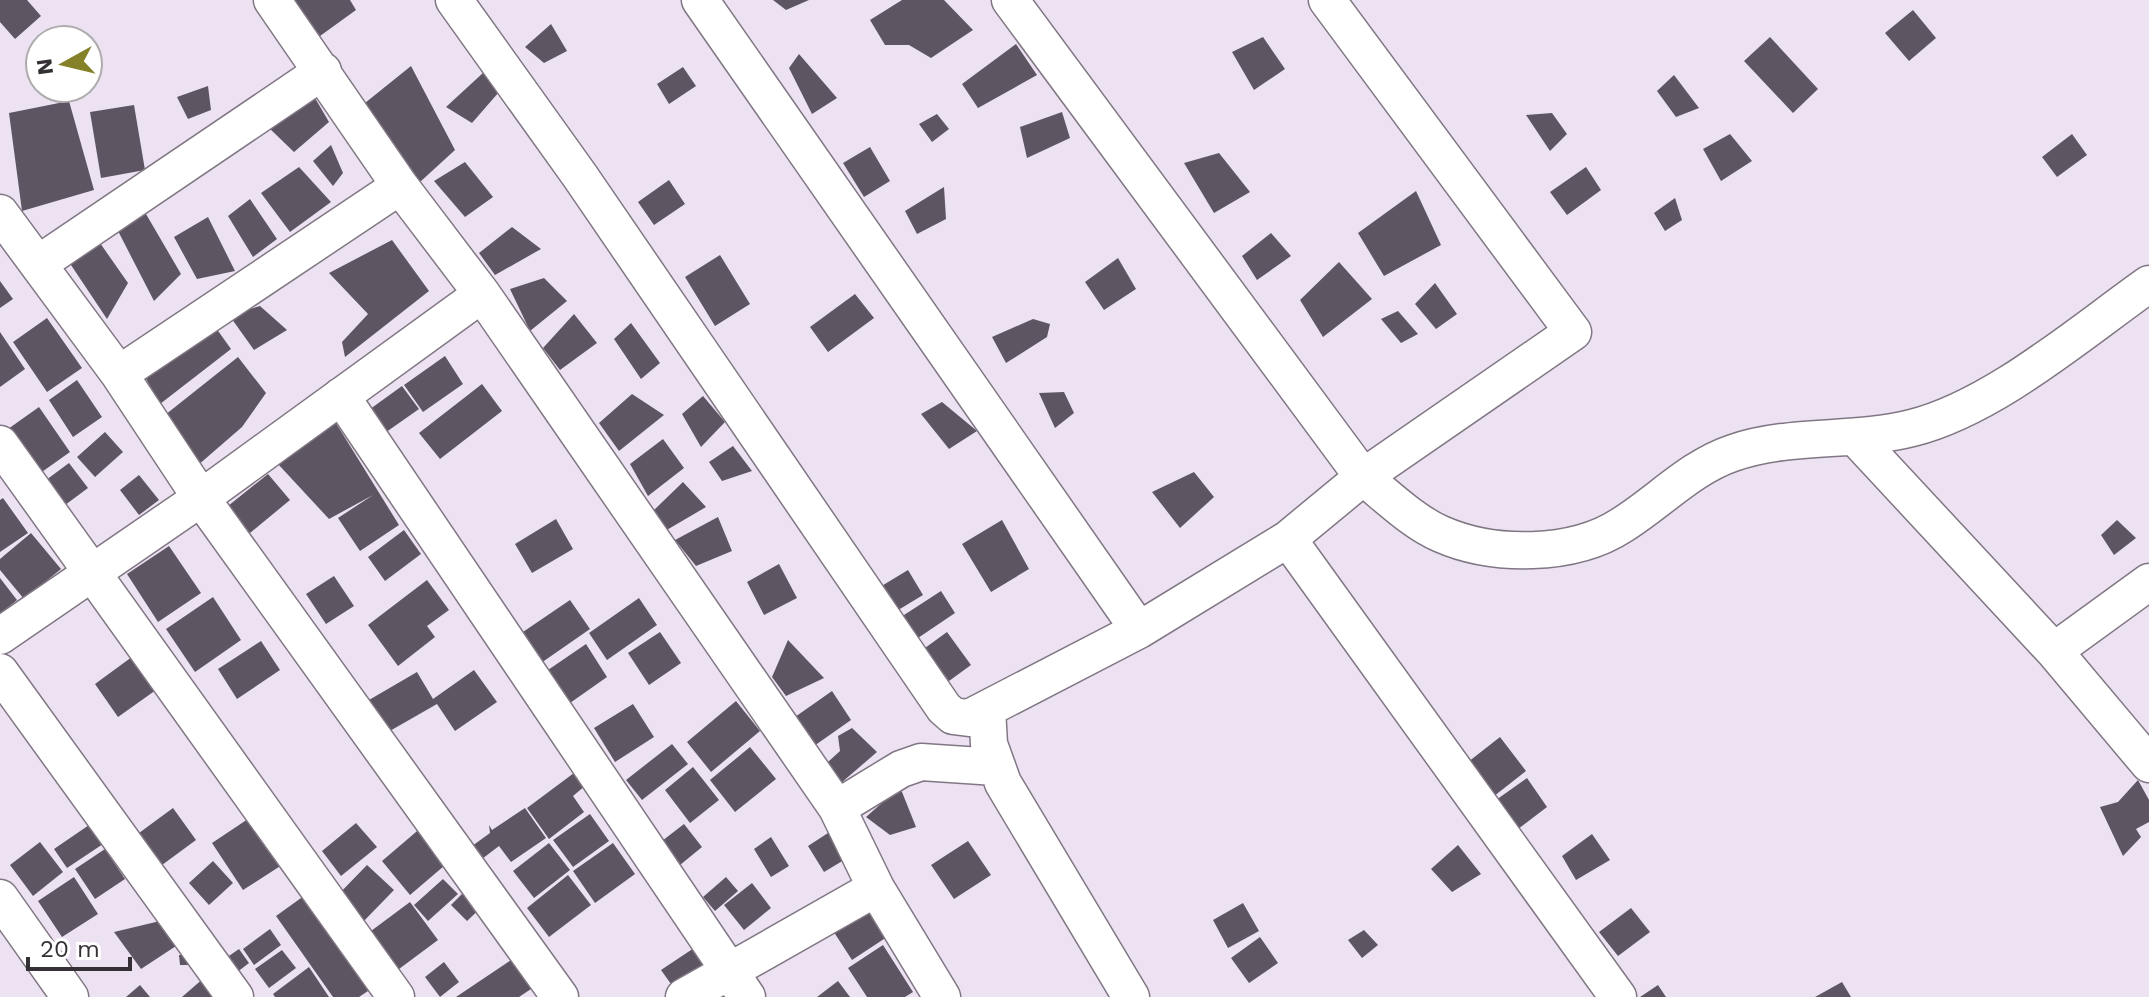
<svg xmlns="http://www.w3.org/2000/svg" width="2149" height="997" font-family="'Work Sans',sans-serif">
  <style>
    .building { fill: #5e5562 }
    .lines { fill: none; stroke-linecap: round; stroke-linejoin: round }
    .minor-casing { stroke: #817784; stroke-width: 39 }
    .minor { stroke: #fff; stroke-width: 36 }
  </style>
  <rect width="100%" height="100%" fill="#ede2f1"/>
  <!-- building -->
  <path class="building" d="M0 0H27L41 16 15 39 0 22Z
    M294 0H350L356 10 320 36Z
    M773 0H809L786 10Z
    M902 0H944L973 30 931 58 909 45H885L870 20Z
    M1913 10 1936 38 1909 61 1885 33Z
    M551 24 567 51 544 63 525 47Z
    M1263 37 1285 69 1254 90 1232 52Z
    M1770 37 1818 89 1793 113 1744 61Z
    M1016 44 1037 75 978 108 962 84Z
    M799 54 837 98 812 114 789 68Z
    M411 66 455 150 420 182 365 103Z
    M683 67 696 86 669 104 657 84Z
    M484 72 499 92 472 123 446 107Z
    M1674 75 1699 108 1676 117 1657 91Z
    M208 86 211 110 188 119 177 97Z
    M315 98 329 122 294 152 267 126Z
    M69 101 94 190 22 211 9 113Z
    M134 105 145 170 101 178 90 112Z
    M1062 112 1070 138 1027 158 1020 127Z
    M1552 113 1567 134 1550 151 1526 115Z
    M937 114 949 129 932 142 919 124Z
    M1730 134 1752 161 1721 181 1703 149Z
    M2072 134 2087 155 2057 177 2042 157Z
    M331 145 343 173 333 186 313 161Z
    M870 147 890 181 864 197 843 163Z
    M1219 153 1250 192 1214 213 1184 163Z
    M465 162 493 197 465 217 434 181Z
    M299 167 331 202 290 232 261 193Z
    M1586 167 1601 190 1567 215 1550 192Z
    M669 180 685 204 654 225 638 202Z
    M944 187 946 219 917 234 905 211Z
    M1416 191 1441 245 1384 276 1358 233Z
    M1675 198 1682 220 1665 231 1654 213Z
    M250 199 277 239 253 257 228 216Z
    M146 214 181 274 154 301 117 229Z
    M208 217 235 271 197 279 174 237Z
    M512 227 541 249 495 275 479 253Z
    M1271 233 1291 256 1257 280 1242 256Z
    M392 240 429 291 345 357 342 342 368 314 329 273Z
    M100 243 128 283 107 319 67 259Z
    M720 255 750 304 715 326 685 277Z
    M1118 258 1136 289 1104 310 1085 282Z
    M1339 262 1372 299 1323 337 1300 300Z
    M544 278 567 301 530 331 510 289Z
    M0 281 13 299 0 308Z
    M1435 283 1457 314 1436 329 1415 304Z
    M855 294 874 318 828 352 810 327Z
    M260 306 287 330 254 350 229 315Z
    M1398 311 1418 334 1401 343 1381 319Z
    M574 314 597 343 560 370 543 348Z
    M47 318 82 368 47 392 13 342Z
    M1033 319 1050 324 1047 337 1006 363 992 337Z
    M631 323 660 363 641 379 614 339Z
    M216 328 231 349 160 404 145 377Z
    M0 332 25 369 0 387Z
    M445 356 463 384 423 412 404 385Z
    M238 357 266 393 242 427 197 466 165 415Z
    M77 380 102 417 73 437 49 400Z
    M482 384 502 411 440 459 419 433Z
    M402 386 419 409 382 435 366 412Z
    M1064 392 1074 413 1055 428 1039 393Z
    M632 394 664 415 619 451 599 423Z
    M703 396 725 422 701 447 682 414Z
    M942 402 977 431 949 449 921 414Z
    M39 407 70 452 39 474 8 429Z
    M334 420 399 525 360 551 338 518 373 495 329 519 278 464Z
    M105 432 123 452 95 477 77 457Z
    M663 439 684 468 648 496 630 464Z
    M733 446 752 471 722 481 709 462Z
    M69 463 88 488 61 508 42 483Z
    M1194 472 1214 497 1180 528 1152 492Z
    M268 474 290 500 250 533 228 506Z
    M139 475 159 500 139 515 120 490Z
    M683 482 706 507 665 531 653 511Z
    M3 498 28 533 0 552V500Z
    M718 517 732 551 696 566 675 540Z
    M556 519 573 549 532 573 515 544Z
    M1002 520 1029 569 991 592 962 544Z
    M2117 520 2136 538 2114 555 2101 535Z
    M404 530 421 554 385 581 368 557Z
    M31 533 61 569 24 599 0 570V559Z
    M169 546 201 593 158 622 127 574Z
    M779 564 797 598 764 615 747 582Z
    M908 570 923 595 890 615 875 590Z
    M334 576 354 606 326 624 306 594Z
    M0 578 17 600 0 614Z
    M427 580 449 610 427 626 435 637 398 666 368 625Z
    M941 591 955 613 915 640 901 617Z
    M213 597 241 640 195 672 166 629Z
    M639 598 657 625 607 660 589 633Z
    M570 600 590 629 541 663 520 634Z
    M660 632 681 663 649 685 628 653Z
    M947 632 971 665 949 681 925 648Z
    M788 640 824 678 786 696 772 677Z
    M261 641 280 670 237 699 218 669Z
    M586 644 607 677 570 703 548 670Z
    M140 651 163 685 118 717 95 684Z
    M474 670 497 702 455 731 437 704 388 732 369 700 417 672 433 699Z
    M832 691 851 720 814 746 795 717Z
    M736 701 760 731 711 772 687 742Z
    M633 704 654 737 615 762 594 728Z
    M852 728 877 752 841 783 828 762 840 751 838 736Z
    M1500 737 1526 771 1489 800 1463 766Z
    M672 744 688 764 642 800 626 780Z
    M750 747 776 779 735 812 710 780Z
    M582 767 592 780 573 796 584 812 549 839 527 808Z
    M693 767 719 800 690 823 665 790Z
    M1527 778 1547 807 1518 829 1496 800Z
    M2138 780 2149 800V822L2136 829 2141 837 2123 856 2100 807 2118 802Z
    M900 787 916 827 890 835 866 817Z
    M173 808 196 840 162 865 139 833Z
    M525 808 546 838 511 862 499 846 478 862 468 849 490 833 489 825 492 830Z
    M590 814 609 841 573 867 553 840Z
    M254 815 285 863 243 890 212 843Z
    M92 823 106 842 67 868 54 849Z
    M356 823 377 847 341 876 322 851Z
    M684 824 702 847 680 865 662 841Z
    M423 826 451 860 410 895 382 861Z
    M828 833 844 860 824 872 808 846Z
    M1592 834 1610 860 1576 880 1562 856Z
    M771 837 789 866 771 877 754 849Z
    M968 841 991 875 954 899 931 865Z
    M40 842 63 872 33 896 10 865Z
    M549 843 570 870 534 898 513 871Z
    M613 843 635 874 595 903 573 871Z
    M1458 845 1481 874 1452 892 1431 869Z
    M105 849 125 879 95 899 75 869Z
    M213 861 233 883 209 905 189 883Z
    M367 865 394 890 361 924 335 898Z
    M568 875 591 905 549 937 527 908Z
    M74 877 98 914 62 937 38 901Z
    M726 877 738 891 715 911 703 897Z
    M443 879 458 894 428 921 414 905Z
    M752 883 771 908 744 930 724 905Z
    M470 886 486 903 467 921 451 905Z
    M308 893 374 987 359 997H333L276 916Z
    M866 898 890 935 852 960 828 923Z
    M410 902 438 940 399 969 371 931Z
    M1243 903 1259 931 1228 948 1213 920Z
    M1631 908 1650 932 1618 956 1599 932Z
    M160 921 176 946 141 969 114 932Z
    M270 929 281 945 254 965 243 949Z
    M1364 930 1378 945 1362 958 1348 940Z
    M1260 937 1278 963 1249 983 1231 958Z
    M883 945 913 992 905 997H867L848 968Z
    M697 946 714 967 676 991 661 970Z
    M239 949 249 963 236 973 226 958Z
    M282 950 296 968 269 988 255 969Z
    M179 955H194L195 965H180Z
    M514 958 534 987 519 997H456Z
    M444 962 459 982 440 997 425 977Z
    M309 967 329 997H275L273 994Z
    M205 977 222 997H182Z
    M838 981 850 997H817Z
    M1842 982 1851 997H1815Z
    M140 985 150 997H126Z
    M1658 985 1666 997H1640Z"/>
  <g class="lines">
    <defs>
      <path id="minor" d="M272 0 400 186 482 294 837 808 876 888 942 997
        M454 0 580 176 944 708 953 716 969 718 1139 630 1288 539 1363 477 1573 332 1327 0
        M700 0 1139 630
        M1010 0 1363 477C1387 496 1413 522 1441 534 1493 557 1573 557 1622 525 1659 502 1691 467 1733 453 1791 433 1853 443 1912 428 1993 408 2081 332 2149 284
        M0 213 119 374 201 498 560 997
        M38 264 323 71
        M119 374 400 186
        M341 396 747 997
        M1856 438 2054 651 2149 764
        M0 444 396 997
        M1288 539 1618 997
        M0 636 201 498 482 294
        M2054 651 2149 582
        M0 672 235 997
        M987 709 989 744 1003 783 1131 997
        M837 808 901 769 921 762 996 767
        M0 898 70 997
        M684 997 876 888"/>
    </defs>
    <!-- minor casing -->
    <use href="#minor" class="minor-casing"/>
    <!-- minor -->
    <use href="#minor" class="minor"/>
  </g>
  <!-- north arrow -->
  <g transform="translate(64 64) rotate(262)"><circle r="38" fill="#ffffff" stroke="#aeacaf" stroke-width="2"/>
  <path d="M0-6L14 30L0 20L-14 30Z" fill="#848129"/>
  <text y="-12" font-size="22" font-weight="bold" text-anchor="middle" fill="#343036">N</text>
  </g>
  <!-- scale -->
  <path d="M28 957v12h102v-12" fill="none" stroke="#343036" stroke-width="4"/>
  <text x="40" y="957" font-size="24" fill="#343036" stroke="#ffffff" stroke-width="6" paint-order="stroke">20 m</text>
</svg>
